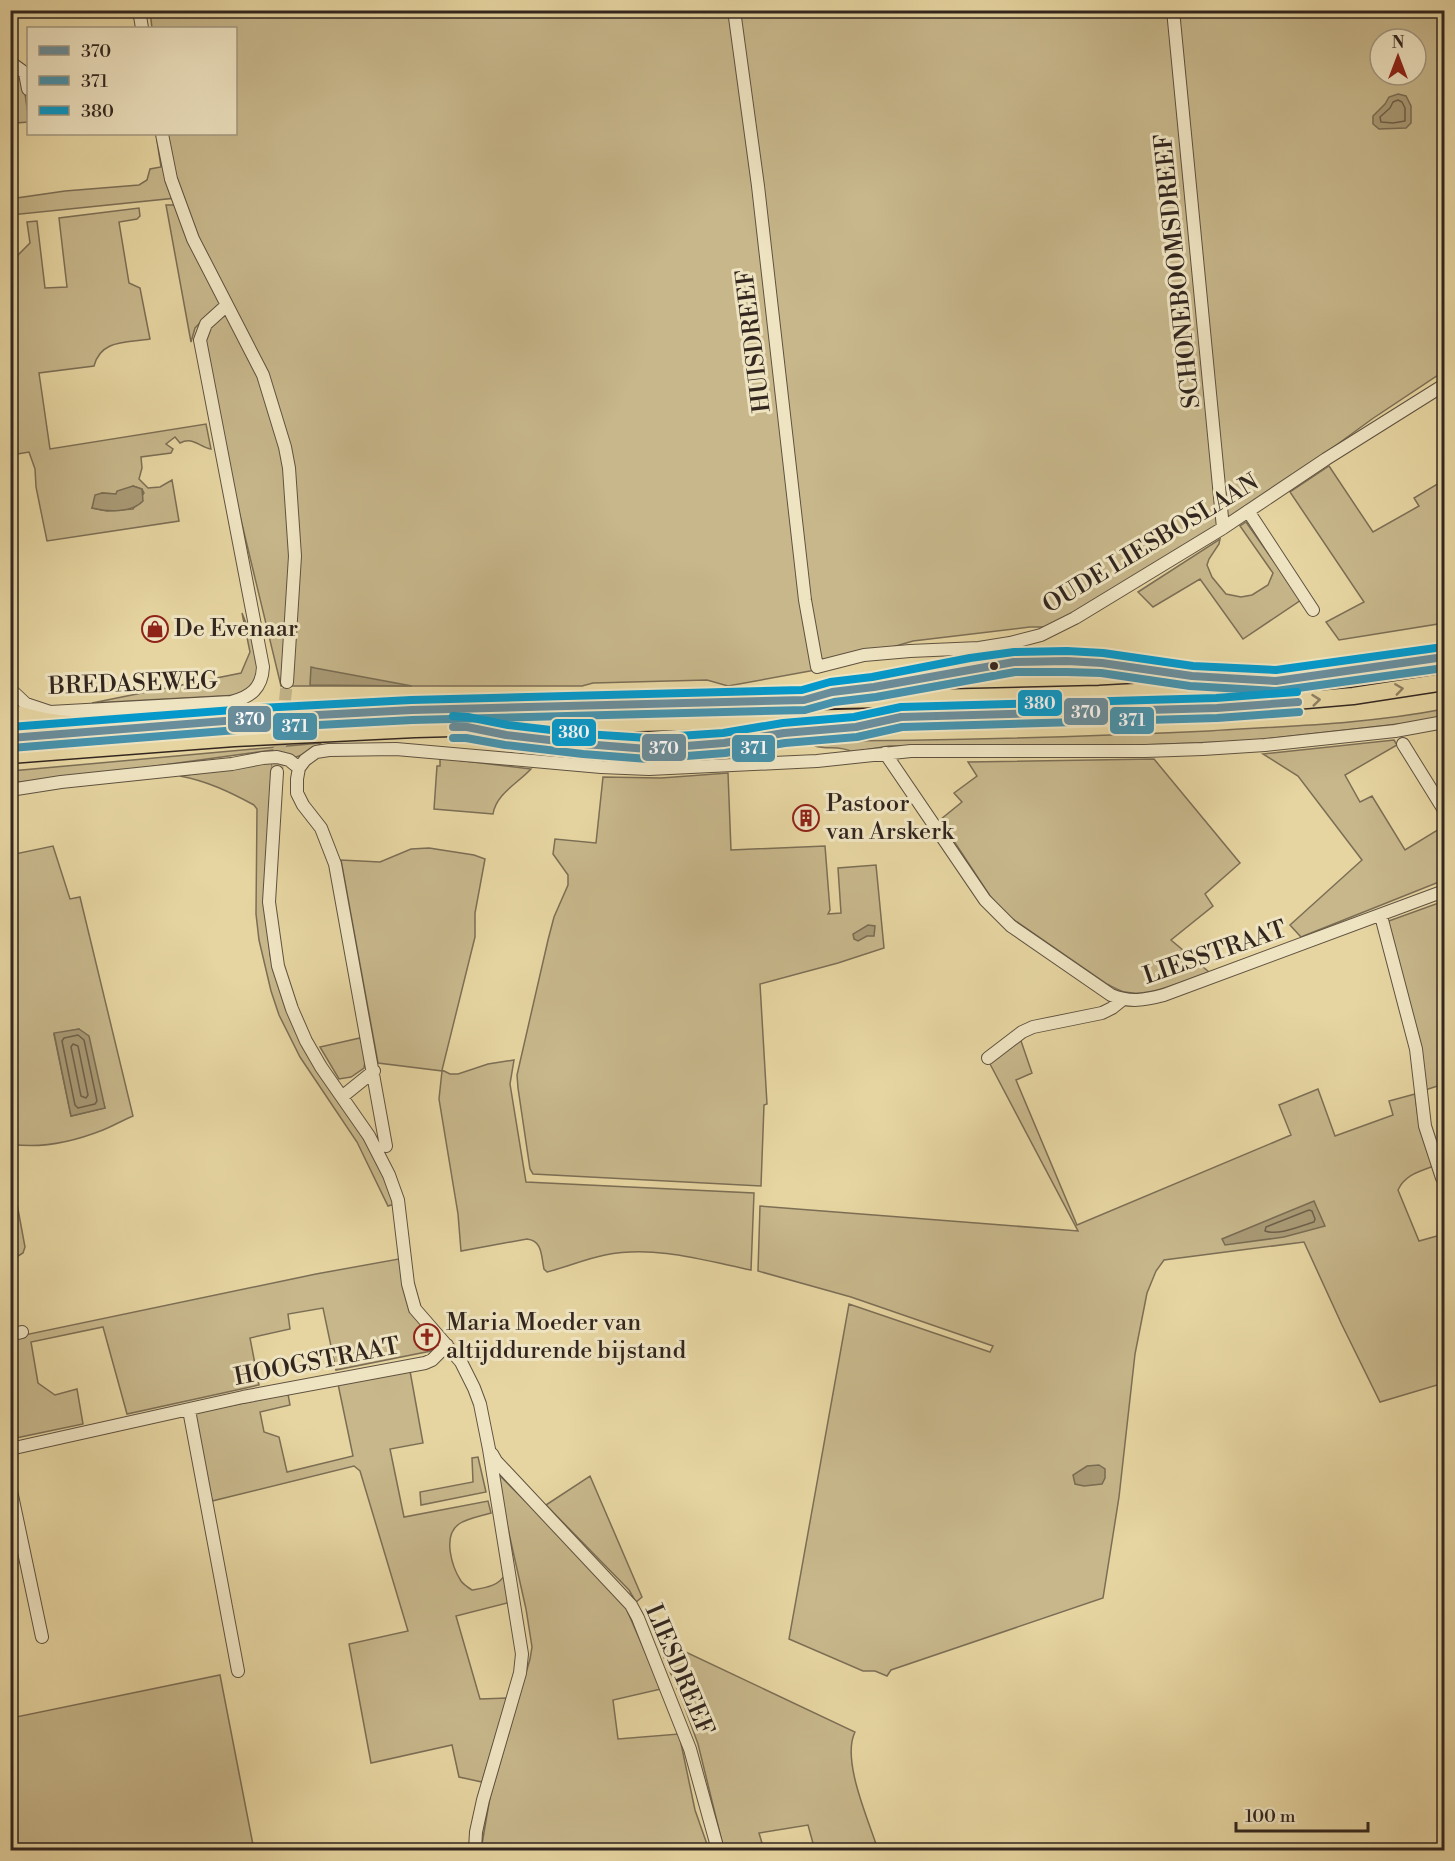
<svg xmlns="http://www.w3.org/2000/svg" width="1455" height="1861" font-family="'Libre Bodoni',serif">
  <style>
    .green { fill: #c7b78b; stroke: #7c6e55; stroke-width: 1.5; fill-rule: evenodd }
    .water { fill: #a99a75; stroke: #796c53; stroke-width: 1.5 }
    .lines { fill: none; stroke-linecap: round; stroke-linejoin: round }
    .shore { stroke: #6e604a; stroke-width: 1.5 }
    .minor-tunnel { stroke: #c2b287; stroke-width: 12; stroke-dasharray: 12 6; stroke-linecap: butt }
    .minor-casing { stroke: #5f5240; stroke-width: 14 }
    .highway-casing { stroke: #32261f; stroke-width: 19 }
    .minor { stroke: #efe4c2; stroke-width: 12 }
    .highway { stroke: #e6d5a1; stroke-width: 16 }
    .bus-1-casing { stroke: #efe4c2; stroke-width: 12 }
    .bus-2-casing { stroke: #efe4c2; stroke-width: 12 }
    .bus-3-casing { stroke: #efe4c2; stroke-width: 12 }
    .bus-1 { stroke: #6a8d9b; stroke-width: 8 }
    .bus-2 { stroke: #4692ac; stroke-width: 8 }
    .bus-3 { stroke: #0599cb; stroke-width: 8 }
    .oneway { stroke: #8c7e60 }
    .bus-dot { fill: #32261f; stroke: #efe4c2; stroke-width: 2 }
    .labels { text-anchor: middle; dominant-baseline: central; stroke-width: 6; stroke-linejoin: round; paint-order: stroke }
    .street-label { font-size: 24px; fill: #32261f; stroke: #efe4c2 }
    .poi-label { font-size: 24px; fill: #32261f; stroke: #efe4c2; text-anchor: start }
    .line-badge { stroke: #efe4c2; stroke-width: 2 }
    .badge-label { font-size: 16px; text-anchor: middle; font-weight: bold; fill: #fff }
  </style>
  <rect width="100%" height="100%" fill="#e6d5a1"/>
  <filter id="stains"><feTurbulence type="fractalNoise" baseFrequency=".00333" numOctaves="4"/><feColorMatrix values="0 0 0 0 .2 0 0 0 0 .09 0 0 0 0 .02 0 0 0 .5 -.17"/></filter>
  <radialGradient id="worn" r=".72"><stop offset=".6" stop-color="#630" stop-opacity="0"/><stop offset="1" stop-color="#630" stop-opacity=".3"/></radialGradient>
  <!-- green -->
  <path class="green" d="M150 11H1444V371L1372 419 1275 490 1066 627H1030L913 641 810 671 728 686 707 680 593 683 582 686H281L235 495 202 321 195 328 191 342 166 205H178L168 134H236V28H152ZM1380 39H1416V75H1380Z
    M11 68 22 72 28 115V122L16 123 11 125Z
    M156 134H158L176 198 11 215 10 199 65 191 139 185 147 180 150 169 161 167Z
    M139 208 140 216 137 219 119 222 129 283 140 288 150 339C127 343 101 339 94 366L39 373 50 449 206 424 211 449C199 447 193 436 180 443L175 437 166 444 173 449 171 453 141 457 142 468 139 479 148 488 160 487 172 480 179 521 47 541 36 487 35 469 29 452 11 455V262L30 243 27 222 37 221 45 288 67 287 59 218ZM133 486 142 489 144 493 133 509 107 511 92 508 102 493 116 494Z
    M1329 466 1373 532 1419 506 1414 498 1444 480V623L1339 640 1326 622 1364 602 1290 492Z
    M1246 522 1301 600 1243 639 1200 579 1153 607 1138 592 1220 539 1219 544 1209 559 1207 565 1212 577 1226 594 1241 597 1252 595 1268 585 1273 573 1240 526Z
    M242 613 259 656 255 685 239 695 92 703 241 673 250 652Z
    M1444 709V718L1425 721 1247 741 1141 745 889 746 852 752C840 745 827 750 815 746L812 741C945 741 1077 737 1209 731 1287 726 1367 724 1444 709Z
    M1394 740 1397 745 1345 775 1360 802 1372 796 1405 850 1444 826V880L1301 937 1290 925 1362 860 1298 776 1263 754Z
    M321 743 308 753 296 757 273 750 90 775 11 783V771Z
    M440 758 531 769C518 783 496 794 493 814L434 809 437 766H440Z
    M1154 759 1240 863 1205 894 1213 906 1171 940 1209 972C1186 980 1149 998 1125 992 1119 991 1113 987 1107 984L1004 913 990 896 940 820 962 802 954 793 977 776 968 762Z
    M272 762 265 880 270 955 282 991 370 1145 395 1204 388 1206 357 1142 300 1057 279 1015 271 991 259 940 256 914 257 809 254 805C230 792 207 781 180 776Z
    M728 773 731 850 825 846 830 910 828 914 841 913 838 868 876 865 884 948 838 963 760 984 767 1104 764 1105 761 1186 533 1174 530 1169 518 1088 517 1075 548 940 554 917 568 885V875L553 854 555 839 596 843 603 777 661 778Z
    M53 846 70 899 80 897 133 1116C123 1120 113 1126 103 1130 75 1141 41 1149 11 1144L10 855ZM79 1029 105 1108 71 1116 54 1034Z
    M429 848 474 855 485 859 475 913V937L442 1070 450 1074H458L488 1064 514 1060 510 1084 526 1182 754 1193 751 1270C703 1260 654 1245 605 1255 585 1259 567 1267 547 1272L544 1269C541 1256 543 1241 527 1239L461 1251 458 1214 439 1099 442 1071 378 1063 341 860 380 862 411 849Z
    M1444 901V1084L1422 1091 1386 922Z
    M360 1038 366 1055 364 1068 351 1077 339 1079 320 1047Z
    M1020 1038 1032 1073 1016 1080 1077 1225 1291 1135 1279 1105 1318 1089 1335 1136 1393 1115 1389 1101 1415 1094 1418 1117 1434 1166C1418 1172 1405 1175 1398 1190L1419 1241 1444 1234V1383L1380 1402 1342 1325 1304 1242 1164 1260 1156 1271 1147 1293 1135 1354 1119 1497 1103 1598 891 1670 887 1676 875 1671H863L789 1639 849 1304 990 1352 993 1346 851 1297 758 1271 760 1206 1078 1231 989 1062Z
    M10 1166 25 1247 23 1253 15 1258 11 1242Z
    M404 1258 419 1322 437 1344 431 1351 336 1370 323 1308 288 1314 290 1329 250 1338 259 1385 127 1414 103 1327 31 1342 38 1383 55 1395 77 1389 83 1424 11 1439 10 1338 316 1274Z
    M410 1371 423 1443 390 1449 404 1517 488 1501 491 1513C482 1516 468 1518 459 1524 442 1536 452 1567 461 1581 464 1585 469 1588 472 1590 484 1588 500 1586 505 1574L511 1602 456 1616 480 1699 507 1698 482 1782 459 1777 452 1745 371 1763 349 1644 408 1631 360 1471 354 1466 212 1501 194 1413 288 1394 290 1405 260 1412 264 1432 279 1437 287 1472 353 1456 338 1384Z
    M478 1457 486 1492 421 1505 420 1492 473 1482 472 1458Z
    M495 1471 568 1543 626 1608 661 1689 613 1700 618 1739 679 1734 695 1810 709 1850H481L490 1797 530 1659 532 1647 526 1609Z
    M590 1476 642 1597 636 1602 629 1590 546 1505Z
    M656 1638 855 1732C841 1760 869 1821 878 1850H800L814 1847 808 1825 759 1833 762 1843 724 1850 698 1744 683 1703Z
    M220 1675 254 1850H11V1718Z"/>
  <!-- water -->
  <path class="water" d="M1398 94 1406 96 1411 106V123L1406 128 1379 129 1373 124V116L1385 104 1389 97Z
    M133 486 142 489 143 501C132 513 107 512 92 508L95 495 102 493 116 494 117 491Z
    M311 667 315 668 412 686 310 685Z
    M868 925 875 926 874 936H867L858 941 854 939 853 934Z
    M79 1029 89 1036 105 1108 71 1116 54 1033Z
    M1314 1201 1325 1226 1284 1237 1225 1245 1222 1239Z
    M1099 1465 1105 1469V1478L1102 1484 1084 1486 1075 1484 1073 1475 1087 1466Z"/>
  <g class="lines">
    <!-- shore -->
    <path class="shore" d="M1398 100 1402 102 1405 108V121L1393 123 1381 122 1380 117 1390 108 1393 102Z
      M78 1035 84 1040 97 1101 95 1104 78 1108 75 1105 62 1041 64 1038Z
      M73 1044 78 1046 88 1095 86 1098 81 1096 71 1047Z
      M1309 1210 1312 1211 1315 1219 1314 1222C1300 1226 1279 1236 1265 1231L1266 1227Z"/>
    <!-- minor-tunnel -->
    <path class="minor-tunnel" d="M277 772 287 682"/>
    <defs>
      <path id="minor" d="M139 10 142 28
        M734 10 758 186 805 600 817 667 864 655 910 651 979 648 1010 643 1041 635 1075 618 1223 528 1326 459 1444 385
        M1173 10 1223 528
        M10 65H14L25 73 28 89
        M162 134 171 179 193 239 263 375 285 447 289 468 295 556 287 682
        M1248 511 1313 610
        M10 689 26 704 50 712 231 702C251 697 262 688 263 667L200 340 206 324 227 305
        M1403 744 1444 810
        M885 753 985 900 1011 926 1111 995C1130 1003 1145 1000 1164 995L1444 891
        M277 772 269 902 278 966 292 1009 306 1041 321 1067 369 1136 389 1175 398 1200 408 1284 415 1309 461 1362 474 1388 480 1404 489 1449 522 1654 520 1673 483 1800 476 1832 475 1850
        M10 790 61 782 232 764 263 758 277 757 289 760 299 768
        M1381 916 1416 1049 1425 1126 1442 1178
        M988 1058 1022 1032 1033 1027 1102 1013 1112 1008 1122 1000
        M343 1096 374 1071
        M386 1146 335 864 321 828 303 805 297 793V779L299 768 305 760 316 752 329 750 396 749 601 767 649 769 817 761 911 751H1145L1203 749 1265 745 1395 731 1444 722
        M10 1335 22 1332
        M189 1410 238 1671
        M10 1449 243 1397 425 1363 432 1360 447 1345
        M492 1454 496 1461 631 1605 638 1618 690 1749 718 1850
        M10 1486 42 1637"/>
      <path id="highway" d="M17 714C36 720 52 724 72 724
        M10 738 261 718 412 710 1099 694 1209 688 1276 681 1444 657
        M10 755 234 738 415 729 1217 708 1353 696 1444 682"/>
    </defs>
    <!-- minor casing -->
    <use href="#minor" class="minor-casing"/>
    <!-- highway casing -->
    <use href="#highway" class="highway-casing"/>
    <!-- minor -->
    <use href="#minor" class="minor"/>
    <!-- highway -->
    <use href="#highway" class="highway"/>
    <defs>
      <path id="bus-1" d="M453 727H467L506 735 584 744 648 749 724 743 784 733 856 727 901 717 1217 708 1298 702
        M10 738 261 718 412 710 804 700 832 692 874 687 1014 662 1067 661 1102 663 1192 676 1276 681 1444 657"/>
      <path id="bus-2" d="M453 738H466L505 745 583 754 648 759 725 753 785 743 857 737 902 727 1217 718 1299 712
        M11 748 262 728 412 720 805 710 834 702 876 697 1015 672H1067L1101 673 1190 686 1276 691 1444 668"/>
      <path id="bus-3" d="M453 716 468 717 508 725 585 734 648 738 723 733 783 723 854 717 901 707 1216 698 1297 692
        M10 727 260 708 411 700 802 690 830 682 872 677 970 658 1014 652 1067 651 1103 653 1193 666 1276 670 1443 647"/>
    </defs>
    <!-- bus-1 casing -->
    <use href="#bus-1" class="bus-1-casing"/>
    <!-- bus-2 casing -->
    <use href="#bus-2" class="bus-2-casing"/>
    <!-- bus-3 casing -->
    <use href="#bus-3" class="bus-3-casing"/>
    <!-- bus-1 -->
    <use href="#bus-1" class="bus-1"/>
    <!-- bus-2 -->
    <use href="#bus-2" class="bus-2"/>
    <!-- bus-3 -->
    <use href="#bus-3" class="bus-3"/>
  </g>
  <!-- one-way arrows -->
  <defs><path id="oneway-chevron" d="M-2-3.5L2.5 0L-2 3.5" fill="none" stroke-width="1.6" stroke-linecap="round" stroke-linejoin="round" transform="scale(1.5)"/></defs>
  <g class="oneway">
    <use href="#oneway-chevron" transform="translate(1399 689) rotate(-8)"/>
    <use href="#oneway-chevron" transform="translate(1316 700) rotate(-6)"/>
  </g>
  <!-- icons -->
  <defs>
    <symbol id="shop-ring" viewBox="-11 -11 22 22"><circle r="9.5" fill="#efe4c2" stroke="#8f2418" stroke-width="1.5"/><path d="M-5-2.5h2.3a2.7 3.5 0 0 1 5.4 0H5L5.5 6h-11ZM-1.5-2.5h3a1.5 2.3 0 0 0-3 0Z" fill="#8f2418"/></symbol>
    <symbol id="building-ring" viewBox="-11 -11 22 22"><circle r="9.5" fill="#efe4c2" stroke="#8f2418" stroke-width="1.5"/><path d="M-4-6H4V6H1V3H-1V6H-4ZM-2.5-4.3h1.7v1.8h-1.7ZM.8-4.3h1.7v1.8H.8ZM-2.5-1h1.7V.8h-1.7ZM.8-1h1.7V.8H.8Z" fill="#8f2418"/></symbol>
    <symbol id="church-ring" viewBox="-11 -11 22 22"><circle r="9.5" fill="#efe4c2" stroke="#8f2418" stroke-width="1.5"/><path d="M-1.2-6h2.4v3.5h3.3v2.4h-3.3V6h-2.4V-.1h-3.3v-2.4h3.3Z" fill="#8f2418"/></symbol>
  </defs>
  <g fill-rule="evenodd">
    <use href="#shop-ring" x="140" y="614" width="30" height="30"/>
    <use href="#building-ring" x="791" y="803" width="30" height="30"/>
    <use href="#church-ring" x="412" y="1322" width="30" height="30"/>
  </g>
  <!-- markers -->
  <circle class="bus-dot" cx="994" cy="666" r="5"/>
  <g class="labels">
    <!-- street labels -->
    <g class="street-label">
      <text transform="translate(1178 271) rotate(-96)">SCHONEBOOMSDREEF</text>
      <text transform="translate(754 341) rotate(-97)">HUISDREEF</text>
      <text transform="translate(1151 544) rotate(-31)">OUDE LIESBOSLAAN</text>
      <text transform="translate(133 684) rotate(-2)">BREDASEWEG</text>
      <text transform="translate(1215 953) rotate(-19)">LIESSTRAAT</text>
      <text transform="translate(317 1362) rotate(-11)">HOOGSTRAAT</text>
      <text transform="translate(679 1670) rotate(67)">LIESDREEF</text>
    </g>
    <!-- poi labels -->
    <g class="poi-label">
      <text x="174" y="629">De Evenaar</text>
      <text x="826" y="804">Pastoor<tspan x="826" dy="28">van Arskerk</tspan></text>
      <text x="446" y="1323">Maria Moeder van<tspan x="446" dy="28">altijddurende bijstand</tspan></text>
    </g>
  </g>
  <g class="line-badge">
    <rect x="1017" y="689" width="46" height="28" rx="6" fill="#0599cb"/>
    <rect x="1063" y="697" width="46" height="29" rx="6" fill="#6a8d9b"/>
    <rect x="227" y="705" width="45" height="28" rx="6" fill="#6a8d9b"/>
    <rect x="1109" y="706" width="46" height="29" rx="6" fill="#4692ac"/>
    <rect x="272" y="712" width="46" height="29" rx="6" fill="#4692ac"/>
    <rect x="551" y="718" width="46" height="29" rx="6" fill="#0599cb"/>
    <rect x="641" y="733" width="46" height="29" rx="6" fill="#6a8d9b"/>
    <rect x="731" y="734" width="45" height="29" rx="6" fill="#4692ac"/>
  </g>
  <g class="badge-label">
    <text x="1040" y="709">380</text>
    <text x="1086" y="718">370</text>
    <text x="250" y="725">370</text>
    <text x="1132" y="726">371</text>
    <text x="295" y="732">371</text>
    <text x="574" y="738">380</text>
    <text x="664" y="754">370</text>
    <text x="754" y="754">371</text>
  </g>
  <!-- margin -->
  <rect width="1455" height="1861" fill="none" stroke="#e6d5a1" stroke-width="36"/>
  <rect x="12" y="12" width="1431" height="1837" fill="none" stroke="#32261f" stroke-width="3"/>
  <rect x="18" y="18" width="1419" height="1825" fill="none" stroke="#32261f" stroke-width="1.5"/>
  <!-- legend -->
  <rect x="27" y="27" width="210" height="108" fill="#efe4c2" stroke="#a39881" stroke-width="1.5"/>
  <rect x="39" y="46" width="30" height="9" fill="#6a8d9b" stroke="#a39881" stroke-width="1.5"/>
  <text x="81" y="57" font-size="18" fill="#32261f">370</text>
  <rect x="39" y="76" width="30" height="9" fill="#4692ac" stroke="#a39881" stroke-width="1.5"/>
  <text x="81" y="87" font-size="18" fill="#32261f">371</text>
  <rect x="39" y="106" width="30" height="9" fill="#0599cb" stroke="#a39881" stroke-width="1.5"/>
  <text x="81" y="117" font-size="18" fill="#32261f">380</text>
  <!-- north arrow -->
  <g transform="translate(1398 57)"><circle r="28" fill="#efe4c2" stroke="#a39881" stroke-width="1.5"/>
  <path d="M0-4.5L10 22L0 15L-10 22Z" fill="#8f2418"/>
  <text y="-9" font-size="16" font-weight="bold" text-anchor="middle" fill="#32261f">N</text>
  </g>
  <!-- scale -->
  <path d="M1236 1822v9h132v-9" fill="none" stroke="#32261f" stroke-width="3"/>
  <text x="1245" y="1822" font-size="18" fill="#32261f" stroke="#efe4c2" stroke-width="4.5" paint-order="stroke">100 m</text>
  <rect width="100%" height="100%" filter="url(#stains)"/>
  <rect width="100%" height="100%" fill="url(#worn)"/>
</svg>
